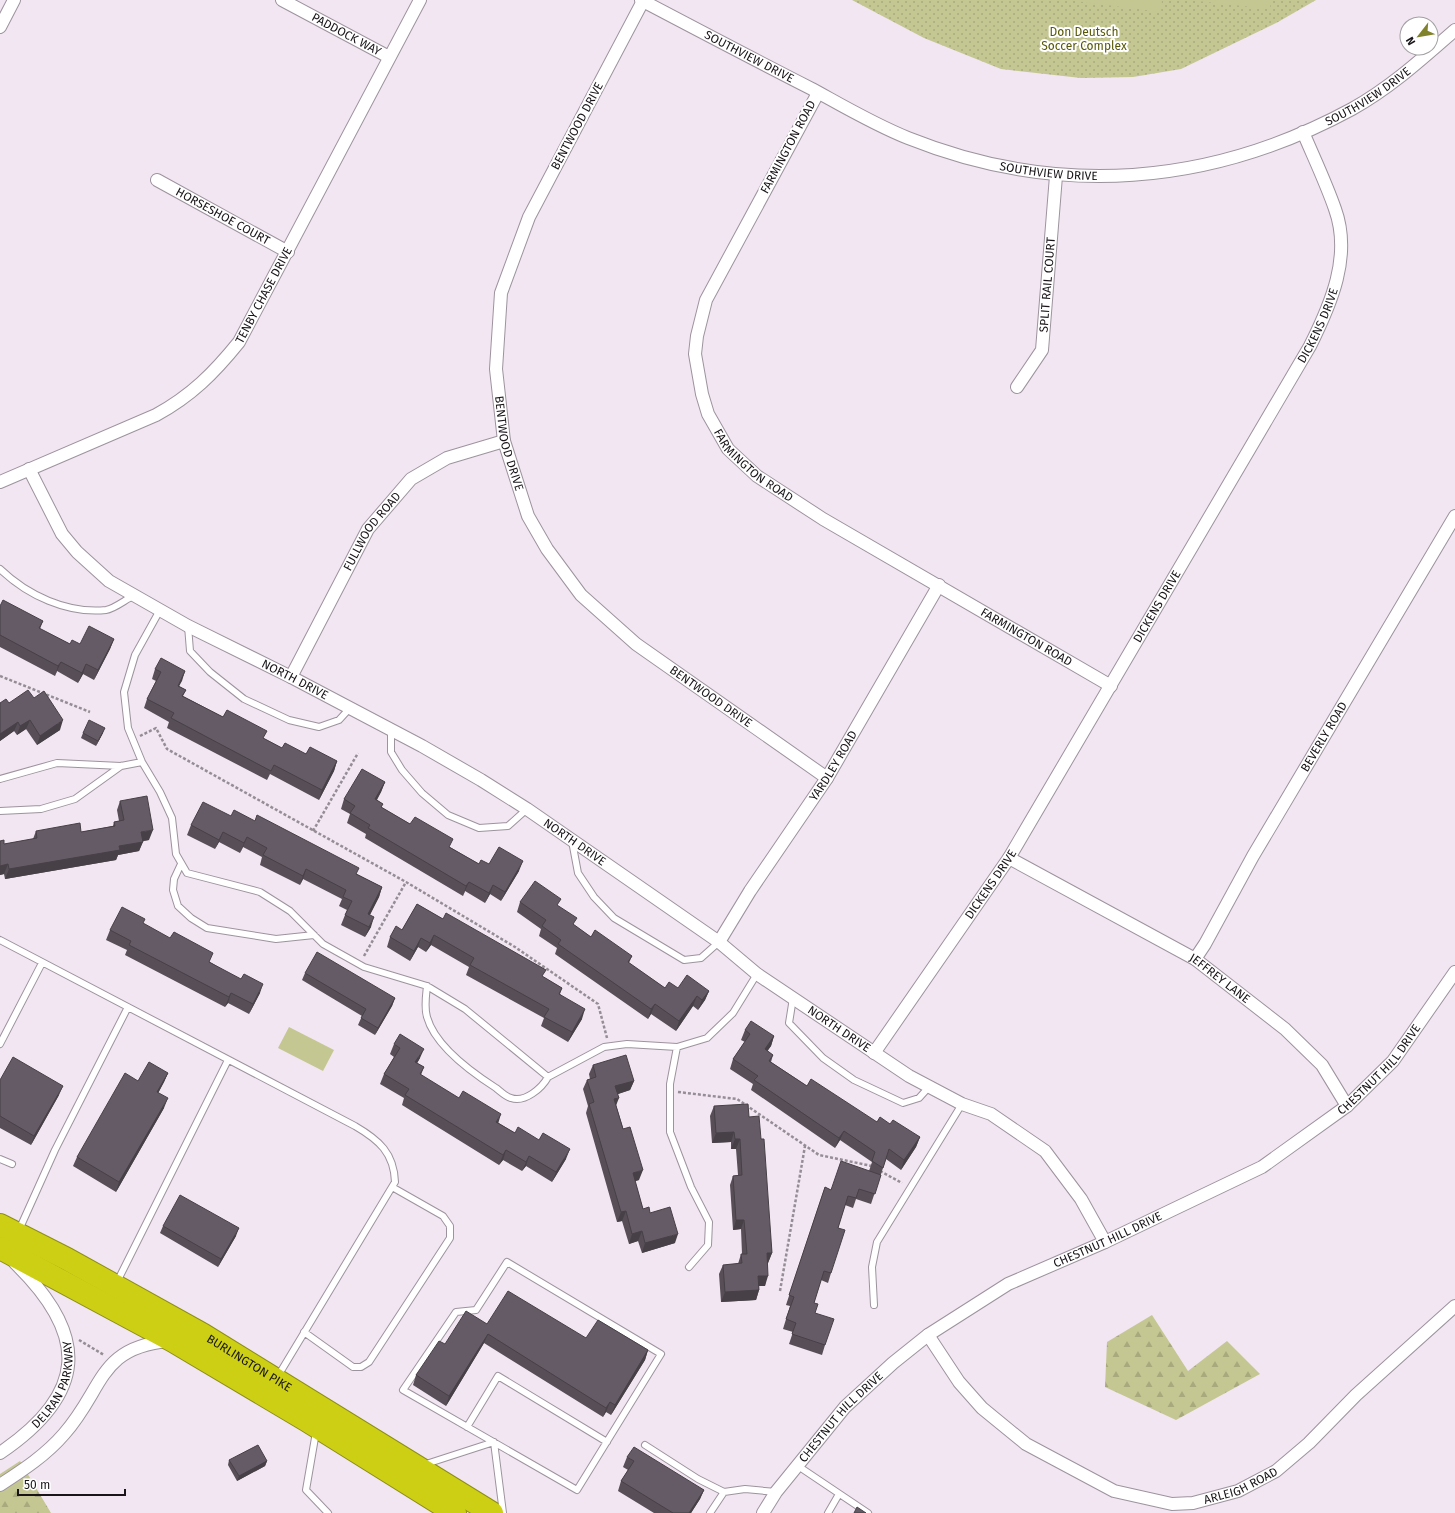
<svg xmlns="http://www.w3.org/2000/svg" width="1455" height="1513" font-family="'Fira Sans',sans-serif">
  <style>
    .grass { fill: url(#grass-dots) }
    .forest { fill: url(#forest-firs) }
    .garden { fill: #c4c792 }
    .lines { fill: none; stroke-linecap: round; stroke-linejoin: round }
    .lane-casing { stroke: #9d939e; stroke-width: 8 }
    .street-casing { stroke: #9d939e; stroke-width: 14 }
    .highway-casing { stroke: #8e8e16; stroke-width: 24 }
    .path { stroke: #958d96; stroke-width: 2.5; stroke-dasharray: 3 2; stroke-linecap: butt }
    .lane { stroke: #fff; stroke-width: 6 }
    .street { stroke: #fff; stroke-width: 12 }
    .highway { stroke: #cdcf15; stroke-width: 22 }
    .wall { fill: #574e58 }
    .shaded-wall { fill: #474047 }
    .building { fill: #655b66; stroke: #474047 }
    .labels { text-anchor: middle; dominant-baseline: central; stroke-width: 4; stroke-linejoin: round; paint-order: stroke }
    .park-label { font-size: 12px; fill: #585908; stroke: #fff }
    .street-label { font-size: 12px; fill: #181418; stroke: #fff }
  </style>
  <defs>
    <pattern id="grass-dots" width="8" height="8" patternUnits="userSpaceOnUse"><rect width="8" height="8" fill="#c4c792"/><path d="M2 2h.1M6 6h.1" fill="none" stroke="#a8aa7d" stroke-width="1.8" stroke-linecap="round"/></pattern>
    <pattern id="forest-firs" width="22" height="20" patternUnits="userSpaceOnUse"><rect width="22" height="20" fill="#c4c792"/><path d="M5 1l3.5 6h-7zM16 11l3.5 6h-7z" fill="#a8aa7d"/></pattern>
  </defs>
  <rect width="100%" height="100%" fill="#f1e6f2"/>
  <!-- grass -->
  <path class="grass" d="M852 0H1316L1278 22 1181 69 1133 77 1081 78 1001 69 924 38Z"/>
  <!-- forest -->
  <path class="forest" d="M1152 1315 1188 1371 1227 1341 1260 1374 1176 1420 1105 1387 1107 1342Z
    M20 1461 51 1513H0V1474Z"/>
  <!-- garden -->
  <path class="garden" d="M1067 0H1162L1161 12Z
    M1189 0H1271L1270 9Z
    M289 1027 334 1050 323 1071 278 1048Z"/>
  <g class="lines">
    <defs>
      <path id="lane" d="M0 569C27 595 67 614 106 610 114 609 125 600 133 596
        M160 610 135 655 124 692 128 728 142 762 160 792 172 818 176 854 187 873 260 892 290 911 323 944 364 967 427 986 465 1009 548 1077 604 1047 627 1044 677 1047 707 1038 733 1013 757 974
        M188 626 190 651 210 672 244 699 289 720 319 727 339 720 350 708
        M391 729V752L402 770 422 793 448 815 479 828 508 826 527 809
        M0 779 57 763 121 766 142 762
        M0 811 41 809 75 799 121 766
        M572 841 578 873 594 897 614 918 684 960 701 958 719 942
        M181 864 174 879 173 890 178 906 191 918 207 928 276 939 314 935
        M0 940 355 1126C379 1140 394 1153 395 1182L278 1376
        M427 986C426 996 424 1007 427 1017 435 1046 471 1072 496 1088 500 1091 506 1097 511 1098 525 1103 542 1088 548 1077
        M793 998 789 1023 823 1058 854 1080 903 1103 919 1098 929 1087
        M0 1044 42 963
        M677 1047 670 1084V1132L691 1187 709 1222 708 1245 689 1267
        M0 1159 12 1164
        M19 1230 55 1150 128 1007
        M507 1262 661 1354 577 1490 403 1390 456 1312 476 1310Z
        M117 1282 228 1060
        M874 1305 872 1267 877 1242 962 1104
        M304 1332 353 1367H361L369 1362 450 1238V1226L443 1216 392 1187
        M467 1427 498 1376 607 1442
        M316 1432 306 1490 328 1513
        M494 1442 503 1513
        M645 1445 698 1479 724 1492 745 1489 776 1492
        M423 1465 494 1442
        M798 1466 868 1513
        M710 1513 724 1492
        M828 1513 839 1494"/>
      <g id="street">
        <path id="s1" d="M282 0 389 57"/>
        <path id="s2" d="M641 0C698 30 755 60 812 89 843 106 875 125 908 138 1058 198 1210 186 1352 109 1390 88 1423 58 1455 30"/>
        <path id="s3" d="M643 1 529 217 501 293 496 369 504 441 528 516 547 549 581 595 636 644 827 778"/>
        <path d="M0 27 14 0"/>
        <path id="s4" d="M818 93 706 300 697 336 695 354 702 394 708 414 728 449 757 476 823 519 1111 686"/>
        <path id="s5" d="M157 180 288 252"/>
        <path id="s6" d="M1017 387 1042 350 1056 176"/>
        <path id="s7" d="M29 469 62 534 77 552 109 581 188 626 291 677 422 746 481 780 527 809 719 942 757 974 909 1076 962 1104 991 1114 1045 1151 1081 1199 1105 1242"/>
        <path id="s8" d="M0 482 156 415C191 396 214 373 239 342L420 0"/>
        <path id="s9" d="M291 677 368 529 411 479 447 458 504 441"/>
        <path id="s10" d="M1009 858 1195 959 1285 1029 1322 1065 1347 1106"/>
        <path id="s11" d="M719 942 750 891 827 778 939 585"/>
        <path id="s12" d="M1195 959 1205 944 1253 856 1455 516"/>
        <path id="s13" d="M874 1053 1009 858 1310 346C1331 304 1352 256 1335 209 1326 183 1314 158 1303 132"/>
        <path id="s14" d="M928 1335 959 1382 982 1408 1026 1444 1114 1491 1172 1504 1193 1503 1238 1491 1276 1471 1309 1443 1356 1395 1455 1306"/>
        <path id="s15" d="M0 1453C87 1394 90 1336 15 1263"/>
        <path d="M0 1485C23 1470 46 1455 64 1434 104 1389 98 1347 169 1341"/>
        <path id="s16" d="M763 1513 776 1492 845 1407 893 1363 928 1335 1008 1284 1105 1242 1262 1167 1347 1106 1393 1061 1455 972"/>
      </g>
      <g id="highway">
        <path id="s17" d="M0 1225 67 1259 202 1334 492 1513"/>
        <path d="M0 1248 173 1341 306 1420 455 1513"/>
      </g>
    </defs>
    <!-- lane casing -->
    <use href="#lane" class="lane-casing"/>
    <!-- street casing -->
    <use href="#street" class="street-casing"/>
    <!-- highway casing -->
    <use href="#highway" class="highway-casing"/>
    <!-- path -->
    <path class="path" d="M0 676 90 712
      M140 736 156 728 167 749 406 882 515 947 598 1004 607 1038
      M313 831 358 753
      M364 956 406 882
      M678 1092 737 1099 819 1155 872 1166
      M880 1171 902 1183
      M780 1291 805 1146
      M79 1340 104 1355"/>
    <!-- lane -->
    <use href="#lane" class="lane"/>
    <!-- street -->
    <use href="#street" class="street"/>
    <!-- highway -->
    <use href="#highway" class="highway"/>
  </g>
  <!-- wall -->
  <path class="wall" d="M0 606 43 621 40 629 70 644H80L114 639 110 649 94 680 83 674 78 683 57 671 55 676 0 647Z
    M155 669 185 671 179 686 186 690 183 696 282 748 337 761 334 771 319 800 270 774 267 780 167 728 169 722 144 708 147 699 156 681 152 679Z
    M34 698 60 730 37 745 26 729 17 735 14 731 0 741V703H9Z
    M83 733H103L96 746 81 738Z
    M385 782 381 792 377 800 383 804 381 807 479 864H489L519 871 501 901 490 894 485 903 465 891 463 896 365 838 366 834 347 823 350 814 341 809 344 799Z
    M120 801 149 840 143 841 139 851 118 855 116 860 5 879 4 874 0 875V841L4 844 33 839 36 831 81 832 113 826 114 822 119 821 117 810Z
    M231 816 357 874 382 887 379 897 370 915 371 927 365 937 341 925 347 910 339 906 342 899 303 879 300 885 260 865 262 857 243 847 240 853 219 842 215 849 187 835 191 825Z
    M520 902 558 906 574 925 591 937 632 956 629 963 665 988H678L709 991 705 1000 698 1010 693 1006 676 1031 651 1014 648 1019 555 954 557 948 539 936 541 929 517 912Z
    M417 904 562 988 560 994 582 1019 568 1042 541 1026 544 1018 466 975 469 967 431 945 426 952 418 947 410 961 387 947 390 937 402 930Z
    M143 924 210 962 260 993 249 1014 228 1003 225 1007 125 955 127 950 106 940 110 930Z
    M305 973 395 998 392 1006 375 1035 358 1025 362 1016 302 980Z
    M745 1030 774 1036 771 1046 767 1051 773 1055 771 1062 807 1086 877 1122 890 1124 920 1137 916 1147 901 1170 886 1159 871 1204 856 1199 853 1208 845 1205 838 1228 831 1273 828 1283 821 1280 814 1303 815 1313 825 1345 822 1355 789 1344 793 1332 783 1329 790 1306 786 1305 825 1187 831 1190 869 1171 872 1162 840 1140 835 1148 751 1090 753 1084 730 1069 733 1059 745 1042 741 1040Z
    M394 1044 420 1058 417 1063 424 1067 421 1075 515 1133 566 1159 552 1182 526 1166 522 1171 503 1160 499 1165 402 1105 404 1098 380 1084 384 1074 394 1057 390 1054Z
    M593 1065 634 1081 630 1090 618 1094 616 1105 639 1180 635 1181 643 1209 650 1213 675 1243 642 1253 638 1241 629 1244 622 1221 617 1222 586 1113 588 1106 583 1089 587 1080 590 1079 589 1074Z
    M168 1073 164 1082 158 1093 164 1108 116 1192 73 1166 77 1157 138 1081Z
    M0 1080 59 1095 31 1145 0 1128Z
    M714 1106 749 1117 761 1139 772 1253 768 1263 765 1286H759V1290L756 1300 721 1302 719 1274 723 1265 738 1264 741 1254H742L741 1229 733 1230 730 1185 733 1176 738 1175 736 1149H731V1142L712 1143 710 1116Z
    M163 1226 236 1236 218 1267 160 1233Z
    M487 1324 586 1338 648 1350 645 1360 611 1415 606 1412 603 1417 484 1343 446 1406 413 1385 416 1375 445 1344Z
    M627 1457 704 1490 700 1499 691 1513H654L618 1491 621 1481 628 1470 623 1467Z
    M229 1460 267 1461 265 1466 237 1481 228 1465Z"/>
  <!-- shaded-wall -->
  <path class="shaded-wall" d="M114 639 110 649 94 680 98 670Z
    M61 662 57 671 55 676 58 666Z
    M86 664 83 674 78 683 82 673Z
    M185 671 182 681 174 695 178 686Z
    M30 720 26 729 17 735 20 726Z
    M63 720 60 730 37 745 40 736Z
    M18 722 14 731 0 741V734Z
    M105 728 103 733 96 746 98 741Z
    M337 761 334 771 319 800 322 790Z
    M385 782 381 792 371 809 375 799Z
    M153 830 149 840 137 842 141 832Z
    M223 832 219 842 215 849 219 840Z
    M247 837 243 847 240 853 244 843Z
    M143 842 139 851 118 855 116 860 5 879 9 869 119 846Z
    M523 861 519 871 501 901 505 892Z
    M8 864 4 874 0 875V866Z
    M306 869 303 879 300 885 303 876Z
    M469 882 465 891 463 896 466 886Z
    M493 885 490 894 485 903 489 893Z
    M382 887 379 897 365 924 368 914Z
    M374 917 371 927 365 937 369 927Z
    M434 935 431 945 426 952 430 943Z
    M421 938 418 947 410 961 414 951Z
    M263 984 260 993 249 1014 253 1004Z
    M709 991 705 1000 698 1010 702 1000Z
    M231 993 228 1003 225 1007 229 997Z
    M697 996 693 1006 676 1031 679 1021Z
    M395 998 392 1006 375 1035 378 1028Z
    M655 1004 651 1014 648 1019 651 1009Z
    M585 1009 582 1019 568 1042 572 1032Z
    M774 1036 771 1046 762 1059 765 1049Z
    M424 1049 420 1058 412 1072 415 1062Z
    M168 1073 164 1082 154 1101 157 1092Z
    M634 1081 630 1090 612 1096 615 1086Z
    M63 1086 59 1095 31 1145 34 1136Z
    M168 1098 164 1108 116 1192 119 1182Z
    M619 1098 615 1108 614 1099Z
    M501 1114 498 1124 496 1122Z
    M844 1131 840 1140 835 1148 839 1138Z
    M734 1132 731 1142 712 1143 716 1133Z
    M920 1137 916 1147 901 1170 904 1160Z
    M735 1139H740L736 1149H731Z
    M570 1149 566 1159 552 1182 556 1172Z
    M506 1150 503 1160 499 1165 503 1155Z
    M529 1156 526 1166 522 1171 526 1162Z
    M643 1170 639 1180 629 1183 633 1173Z
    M626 1211 622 1221 617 1222 621 1212Z
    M736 1220H744L741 1229 733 1230Z
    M239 1228 236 1236 218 1267 221 1259Z
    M642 1231 638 1241 629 1244 632 1234Z
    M678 1234 675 1243 642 1253 645 1243Z
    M767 1253H772L768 1263H763Z
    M758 1276H768L765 1286H755Z
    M759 1290 756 1300 721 1302 725 1292Z
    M488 1334 484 1343 446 1406 449 1396Z
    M648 1350 645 1360 611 1415 615 1405Z
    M610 1402 606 1412 603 1417 606 1408Z
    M267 1461 265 1466 237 1481 239 1476Z
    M704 1490 700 1499 691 1513H689Z"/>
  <!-- building -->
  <path class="building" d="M3 600 43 621 39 628 70 644 72 640 80 644 89 626 114 639 98 670 86 664 82 673 61 662 58 666 0 635V606Z
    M161 658 185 671 178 686 186 690 182 696 223 717 227 710 267 731 263 738 282 748 285 743 306 754 310 747 337 761 322 790 274 765 271 771 171 718 174 713 147 699 161 672 155 669Z
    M28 690 34 698 44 691 63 720 40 736 30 720 20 726 18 722 0 734V703L6 699 9 703Z
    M89 720 105 728 98 741 83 733Z
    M362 769 385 782 375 799 383 804 381 807 410 824 415 817 453 839 449 847 479 864 481 860 489 864 499 847 523 861 505 892 493 885 489 893 469 882 466 886 368 828 370 825 350 813 355 806 344 799Z
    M147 796 153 830 141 832 143 842 119 846 120 850 9 869 8 864 0 866V841L4 840V844L37 838 36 831 80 823 81 832 115 826 114 822 124 820 120 801Z
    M203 802 231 816 234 810 255 821 257 815 359 868 356 874 382 887 368 914 374 917 369 927 345 915 352 901 343 897 346 890 306 869 303 876 263 855 267 848 247 837 244 843 223 832 219 840 191 825Z
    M535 881 561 899 557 905 577 918 573 924 591 937 595 930 632 956 628 962 665 988 669 982 678 988 687 975 709 991 702 1000 697 996 679 1021 655 1004 651 1009 558 944 561 940 542 926 546 920 520 902Z
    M417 904 443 919 446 913 546 970 542 976 562 988 559 994 585 1009 572 1032 544 1017 549 1009 470 965 474 958 434 935 430 943 421 938 414 951 390 937 396 926 402 930Z
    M122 907 145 919 143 923 170 938 174 932 213 953 209 962 241 979 244 974 263 984 253 1004 231 993 229 997 129 945 131 941 110 930Z
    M317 952 395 998 378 1028 361 1018 366 1009 305 973Z
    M751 1021 774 1036 765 1049 773 1055 769 1061 807 1086 811 1079 877 1122 880 1117 890 1124 893 1120 920 1137 904 1160 889 1149 883 1168 872 1161 875 1152 844 1131 839 1138 754 1080 758 1076 733 1059 750 1034 745 1030Z
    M400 1034 424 1049 415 1062 424 1067 420 1074 459 1098 463 1091 501 1114 496 1122 515 1133 518 1127 539 1140 543 1133 570 1149 556 1172 529 1156 526 1162 506 1150 503 1155 405 1095 409 1089 384 1074 400 1048 394 1044Z
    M626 1055 634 1081 615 1086 619 1098 614 1099 623 1129 630 1127 643 1170 633 1173 643 1209 649 1207 650 1213 670 1207 678 1234 645 1243 642 1231 632 1234 626 1211 621 1212 589 1104 594 1102 587 1080 596 1077 593 1065Z
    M13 1057 63 1086 34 1136 0 1116V1080Z
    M149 1062 168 1073 157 1092 168 1098 119 1182 77 1157 125 1073 138 1081Z
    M748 1104 749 1117 759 1116 761 1139H764L772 1253H767L768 1276H758L759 1290 725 1292 723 1265 742 1263 741 1254H747L744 1220H736L733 1176 742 1175 740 1139H735L734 1132 716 1133 714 1106Z
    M841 1161 881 1175 875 1194 859 1189 856 1198 848 1196 838 1228 845 1230 831 1273 824 1271 814 1303 818 1304 815 1313 834 1319 825 1345 792 1334 796 1323 786 1319 794 1297 789 1295 825 1187 831 1190Z
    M180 1195 239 1228 221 1259 163 1226Z
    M508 1291 586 1338 598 1320 648 1350 615 1405 610 1402 606 1408 488 1334 449 1396 416 1375 439 1341 445 1344 466 1311 487 1324Z
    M258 1445 267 1461 239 1476 229 1460Z
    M634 1447 704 1490 689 1513H673L621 1481 634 1461 627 1457Z
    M857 1507 866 1513H854Z"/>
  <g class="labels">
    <!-- park labels -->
    <g class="park-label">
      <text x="1084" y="32">Don Deutsch<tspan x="1084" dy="14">Soccer Complex</tspan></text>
    </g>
    <!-- street labels -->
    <g class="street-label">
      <text stroke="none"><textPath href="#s1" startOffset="73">PADDOCK WAY</textPath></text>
      <text stroke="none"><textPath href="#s2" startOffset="122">SOUTHVIEW DRIVE</textPath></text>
      <text stroke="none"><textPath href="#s2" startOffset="781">SOUTHVIEW DRIVE</textPath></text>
      <text transform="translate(577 126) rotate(-62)">BENTWOOD DRIVE</text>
      <text transform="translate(788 147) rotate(-62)">FARMINGTON ROAD</text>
      <text stroke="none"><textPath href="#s2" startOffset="446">SOUTHVIEW DRIVE</textPath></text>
      <text stroke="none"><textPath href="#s5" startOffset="75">HORSESHOE COURT</textPath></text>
      <text stroke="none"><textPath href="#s6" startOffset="110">SPLIT RAIL COURT</textPath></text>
      <text stroke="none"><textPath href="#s8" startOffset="334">TENBY CHASE DRIVE</textPath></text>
      <text stroke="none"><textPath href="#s13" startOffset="853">DICKENS DRIVE</textPath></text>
      <text stroke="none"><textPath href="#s3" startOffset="477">BENTWOOD DRIVE</textPath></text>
      <text stroke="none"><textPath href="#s4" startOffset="422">FARMINGTON ROAD</textPath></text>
      <text stroke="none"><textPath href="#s9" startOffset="167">FULLWOOD ROAD</textPath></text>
      <text stroke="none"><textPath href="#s13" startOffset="529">DICKENS DRIVE</textPath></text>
      <text stroke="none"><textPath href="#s4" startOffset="746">FARMINGTON ROAD</textPath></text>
      <text stroke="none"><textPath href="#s7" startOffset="350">NORTH DRIVE</textPath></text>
      <text stroke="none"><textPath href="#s3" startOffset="813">BENTWOOD DRIVE</textPath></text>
      <text stroke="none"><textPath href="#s12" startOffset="257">BEVERLY ROAD</textPath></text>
      <text stroke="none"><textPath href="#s11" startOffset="210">YARDLEY ROAD</textPath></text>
      <text stroke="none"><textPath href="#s7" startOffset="674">NORTH DRIVE</textPath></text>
      <text stroke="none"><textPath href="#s13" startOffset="205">DICKENS DRIVE</textPath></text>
      <text stroke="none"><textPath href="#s10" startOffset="243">JEFFREY LANE</textPath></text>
      <text stroke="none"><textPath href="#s7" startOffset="998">NORTH DRIVE</textPath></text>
      <text stroke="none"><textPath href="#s16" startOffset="772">CHESTNUT HILL DRIVE</textPath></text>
      <text stroke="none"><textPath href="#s16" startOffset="448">CHESTNUT HILL DRIVE</textPath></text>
      <text stroke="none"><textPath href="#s17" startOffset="285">BURLINGTON PIKE</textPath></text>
      <text stroke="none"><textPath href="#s15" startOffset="91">DELRAN PARKWAY</textPath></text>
      <text stroke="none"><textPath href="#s16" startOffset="124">CHESTNUT HILL DRIVE</textPath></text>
      <text stroke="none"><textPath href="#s14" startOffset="379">ARLEIGH ROAD</textPath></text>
    </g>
  </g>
  <!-- north arrow -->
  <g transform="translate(1419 36) rotate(239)"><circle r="19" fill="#ffffff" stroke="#a3a1a3"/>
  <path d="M0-3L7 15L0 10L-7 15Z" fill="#81832c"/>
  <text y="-6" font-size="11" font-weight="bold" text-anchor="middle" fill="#181418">N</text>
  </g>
  <!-- scale -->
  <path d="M18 1489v6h107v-6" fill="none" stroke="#181418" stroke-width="2"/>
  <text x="24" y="1489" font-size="12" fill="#181418" stroke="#ffffff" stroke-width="3" paint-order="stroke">50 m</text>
</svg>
